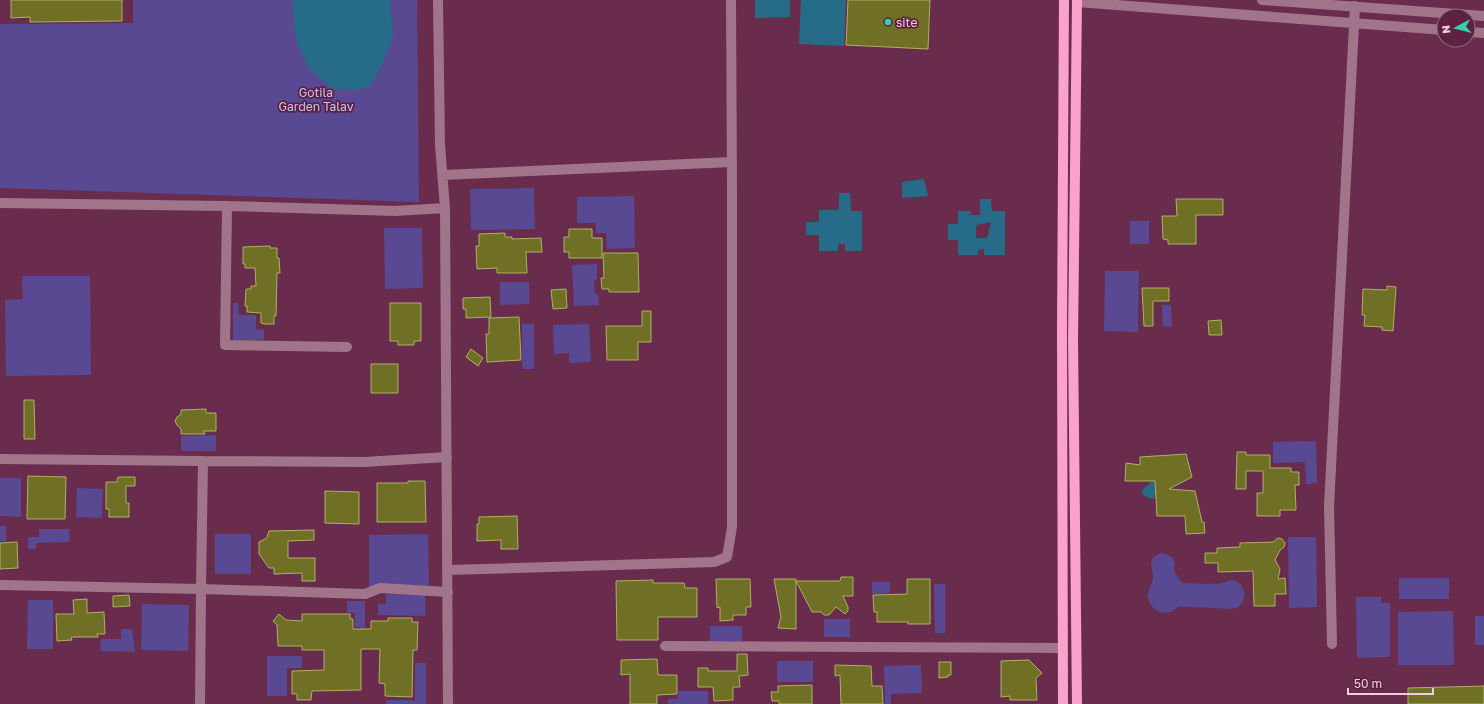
<svg xmlns="http://www.w3.org/2000/svg" width="1484" height="704" font-family="'Golos Text',sans-serif">
  <style>
    .green { fill: #584992 }
    .water { fill: #266b88; fill-rule: evenodd }
    .building { fill: #6f7026; stroke: #aeb067 }
    .lines { fill: none; stroke-linecap: round; stroke-linejoin: round }
    .minor { stroke: #a17589; stroke-width: 10 }
    .major { stroke: #faa2cb; stroke-width: 10 }
    .poi-dot { fill: #30d4aa; stroke: #5d2141; stroke-width: 1.5 }
    .labels { text-anchor: middle; dominant-baseline: central; stroke-width: 3.5; stroke-linejoin: round; paint-order: stroke }
    .poi-label { font-size: 12px; fill: #f2ccdc; stroke: #5d2141; text-anchor: start }
    .park-label { font-size: 12px; fill: #c9c4f3; stroke: #5d2141 }
  </style>
  <rect width="100%" height="100%" fill="#692c4c"/>
  <!-- green -->
  <path class="green" d="M133 0H417L419 202 0 188V24L133 23Z
    M534 188 535 229 471 230 470 189Z
    M634 196 635 248 607 249 606 233H596V223H577V197Z
    M1130 221H1149V244H1130Z
    M384 228H422L423 288 385 289Z
    M597 264V279L594 280 595 294H598L599 305 574 306 572 265Z
    M1105 271H1139L1138 332 1104 331Z
    M22 276H90L91 375 6 376 5 300 23 299Z
    M500 282H529V304L500 305Z
    M233 303H238L239 315H256V329L264 330V340H233Z
    M1162 305H1171L1172 326 1163 327Z
    M522 324H534V369H522Z
    M589 324 591 362 569 363V353L554 354 553 325Z
    M216 435V451H181V436Z
    M1316 441 1317 483 1306 484 1305 462 1273 463V442Z
    M0 478H21V517L0 516Z
    M77 488 103 489 102 518 76 517Z
    M0 526H6V541H0Z
    M39 529H69L70 542 36 543V549H28V537H39Z
    M215 534H251V574H215Z
    M428 534 429 590 369 591V535Z
    M1316 537 1317 607 1289 608 1288 537Z
    M1161 553C1171 554 1177 560 1174 571L1182 583C1191 583 1214 585 1222 583 1227 582 1230 579 1236 581 1247 586 1247 603 1236 608 1230 610 1221 608 1215 608 1208 608 1183 606 1178 607 1176 608 1173 611 1171 612 1161 615 1150 609 1148 598 1147 589 1154 584 1153 575 1152 564 1147 559 1161 553Z
    M1399 578H1449V599H1399Z
    M872 582H890V593L872 594Z
    M934 584H945V633H935Z
    M386 594 425 595V616L378 615V604H386Z
    M1356 597H1381V603H1390V657L1357 658Z
    M28 600H53V649H27Z
    M347 601H365V633H360V627H355V613H347Z
    M142 604 189 605 188 651 141 650Z
    M1453 611 1454 665H1398V612Z
    M1475 616H1484V645H1475Z
    M824 619H850V637H824Z
    M710 626H742V641L710 642Z
    M121 629H132L135 652 100 651 101 639H121Z
    M267 656H302V668H287V696H267Z
    M777 661H813V682H777Z
    M415 663H426V704H386V700H415Z
    M921 665 922 693 891 694V704H885L884 666Z
    M678 691H708V704H668V699H678Z"/>
  <!-- water -->
  <path class="water" d="M292 0H390L393 35 382 65 370 87 355 90 334 89 310 70 296 41Z
    M755 0H790V17L755 18Z
    M801 0H846L844 46 799 44Z
    M924 179 928 196 902 198V182Z
    M839 193H850L851 211H862V251H845V244H838V251H819V235H806V222H819V210H839Z
    M980 199H991L992 211H1005V255H984V249L978 250V255H958V240H948V224H958V211H971V215H980ZM991 222 987 238H976V225Z
    M1155 481 1158 491 1155 494 1154 499C1149 498 1142 497 1142 490L1150 483Z"/>
  <!-- building -->
  <path class="building" d="M11 0H122V21L30 22V17L11 18Z
    M848 0H930L928 49 846 45Z
    M1176 199H1223V215H1196V244H1168V240L1163 239 1162 216H1177Z
    M569 229H592V238H602V258H569V252H564V237H569Z
    M505 233V237H512V239L541 238 542 252H526L527 273H497V268L477 269 476 246H479V234Z
    M270 246V248H277V258H279L280 273H277L276 316H274V324H265L261 323V313L247 312V306H245L246 289H251V286H256L255 268H245V264H243V247Z
    M603 253H638L639 292H609V289H602L601 278H604Z
    M1387 286 1396 287 1393 331 1382 330V327L1364 326 1365 315H1362L1363 289 1387 290Z
    M1142 288H1169V301H1153V326H1144Z
    M566 289 567 308 553 309 551 290Z
    M490 297 491 317 466 318V309H463V298Z
    M390 303H421V341H414V345H398V341H390Z
    M642 311H651V342H638V360H607L606 326H642Z
    M519 317 521 360 487 362 486 334H489V318Z
    M1221 320 1222 335H1209L1208 321Z
    M471 349 483 358 478 366 466 357Z
    M371 364H398V393H371Z
    M24 400H34L35 439H24Z
    M206 409V413H216V431H204L205 434H181V429L177 425 175 421 177 417 181 414V410Z
    M1237 452H1246V455H1270V468H1291V472H1299V485H1295L1296 510H1280V516H1257V493H1263V471H1246V489H1236Z
    M1186 454 1192 477 1169 489 1195 491 1202 522H1204L1205 533 1186 534 1185 516H1157L1155 481H1125L1126 463 1140 465V457Z
    M28 476 66 477 65 519H27Z
    M118 477H135V486H126V503H129V517H109V509H106V482H117Z
    M408 481H425L426 522H377V483H408Z
    M325 491 359 492V524L325 523Z
    M517 516 518 549H501V540L477 541V524H479V517Z
    M314 530V540L288 541V558H315V581H302V573L274 574V568H269L259 554V542L267 538 269 531Z
    M1278 538 1282 539 1285 543 1284 547 1280 550 1275 560 1280 569 1278 579 1285 578 1286 594H1275V606H1254L1253 571 1218 572V563H1205V553H1217V548L1240 547V543L1273 542Z
    M17 542 18 568 0 569V543Z
    M841 577H853V596H843L848 607V611L845 614 836 607 829 615H824L821 612H812L796 581H840Z
    M716 579H750L751 607H746V615H733V620L720 621V607L717 608Z
    M774 579H796V629L778 628 781 617Z
    M907 579H930V624H908V622H877V612H874L873 595 907 594Z
    M653 580V583H684L685 588H697V617H658V640H617L616 581Z
    M129 595 130 606 113 607V596Z
    M87 599V613L104 612 105 634H97L98 637H71L72 640 57 641 56 614H74L73 600Z
    M279 614 286 620 302 621V614H350V619H353V629H371V621H388V618H412V622H418L417 650H413L412 697 385 696V684L379 683 380 649H361V690L312 691 311 700H297V694H292V671L324 670V650H302V646H278L277 625 273 621Z
    M737 654H747L748 675 739 676 740 687H733V700L714 701 713 687H698V668H708V671H737Z
    M657 659 658 675H677V694L657 695V704H630V674L621 675V660Z
    M1029 660 1042 673 1036 678 1037 700H1010V696L1001 697V661Z
    M939 662H951V675H948V677L939 678Z
    M835 665 871 666 872 686H882L883 704H841L840 675 835 676Z
    M812 685V704H779V701H772L771 692H778V686Z
    M1484 686V704H1408V688Z"/>
  <g class="lines">
    <!-- minor -->
    <path class="minor" d="M438 0 440 145 445 208 448 704
      M1262 0 1484 16
      M1077 2 1444 30
      M1468 32 1484 33
      M443 175 732 162
      M0 203 227 206 395 211 445 208
      M227 206 225 345 347 347
      M0 459 203 461 201 589 0 585
      M203 461 364 462 447 457
      M448 570 714 562 727 557 732 527V191L731 0
      M1332 644 1329 506 1355 6
      M665 646 1062 648
      M200 704 201 589 365 594 380 588 448 592"/>
    <!-- major -->
    <path class="major" d="M1063 704 1062 331 1064 0
      M1077 704 1073 340 1077 0"/>
  </g>
  <!-- markers -->
  <circle class="poi-dot" cx="888" cy="22" r="4"/>
  <g class="labels">
    <!-- poi labels -->
    <g class="poi-label">
      <text x="896" y="22">site</text>
    </g>
    <!-- park labels -->
    <g class="park-label">
      <text x="316" y="92">Gotila<tspan x="316" dy="14">Garden Talav</tspan></text>
    </g>
  </g>
  <!-- north arrow -->
  <g transform="translate(1456 28) rotate(263)"><circle r="19" fill="#5d2141" stroke="#99657f"/>
  <path d="M0-3L7 15L0 10L-7 15Z" fill="#30d4aa"/>
  <text y="-6" font-size="11" font-weight="bold" text-anchor="middle" fill="#f2ccdc">N</text>
  </g>
  <!-- scale -->
  <path d="M1348 688v6h85v-6" fill="none" stroke="#f2ccdc" stroke-width="2"/>
  <text x="1354" y="688" font-size="12" fill="#f2ccdc" stroke="#5d2141" stroke-width="3" paint-order="stroke">50 m</text>
</svg>
